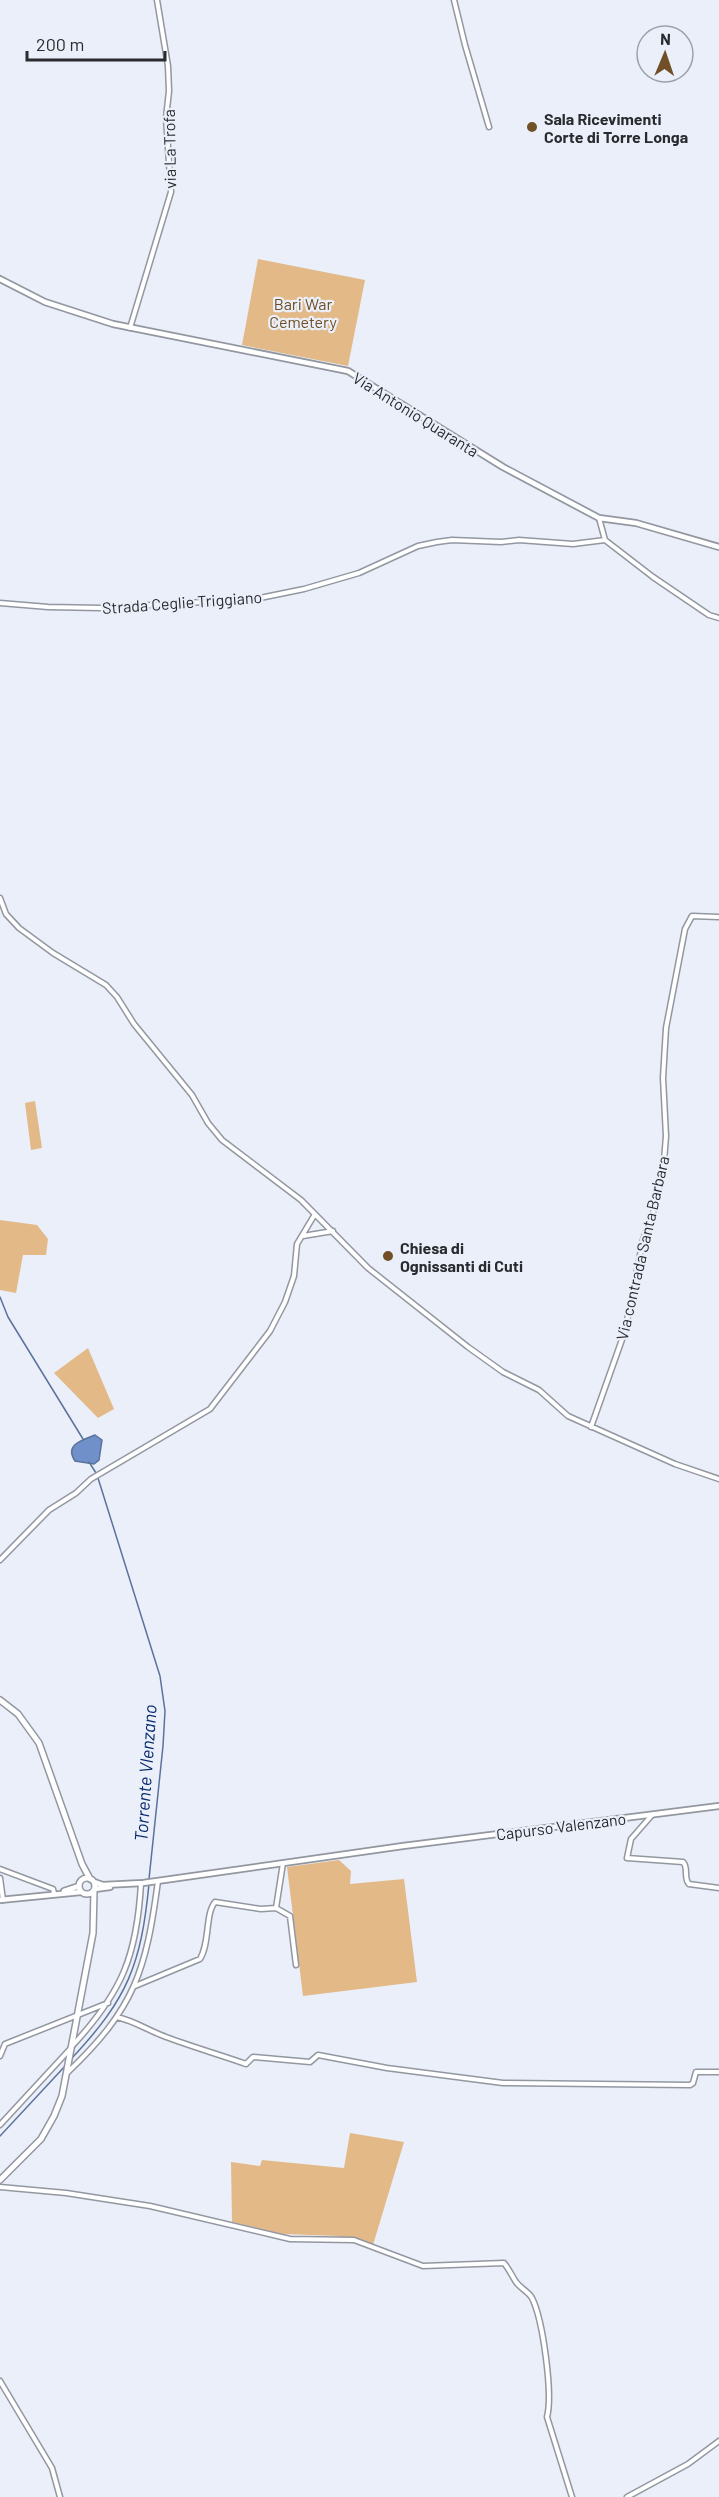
<svg xmlns="http://www.w3.org/2000/svg" width="719" height="2497" font-family="Barlow,sans-serif">
  <style>
    .green { fill: #e3b988 }
    .water { fill: #7090ca; stroke: #5b729c; stroke-width: 1.5 }
    .lines { fill: none; stroke-linecap: round; stroke-linejoin: round }
    .stream { stroke: #5b729c; stroke-width: 1.5 }
    .minor-casing { stroke: #9297a0; stroke-width: 7 }
    .tertiary-casing { stroke: #9297a0; stroke-width: 8 }
    .secondary-casing { stroke: #9297a0; stroke-width: 8 }
    .minor { stroke: #fff; stroke-width: 4 }
    .tertiary { stroke: #fff; stroke-width: 4.5 }
    .secondary { stroke: #fff; stroke-width: 5 }
    .poi-dot { fill: #715027; stroke: #eaeff9; stroke-width: 2 }
    .labels { text-anchor: middle; dominant-baseline: central; stroke-width: 4.5; stroke-linejoin: round; paint-order: stroke }
    .poi-label { font-size: 16px; font-weight: bold; fill: #292b2f; stroke: #eaeff9; text-anchor: start }
    .street-label { font-size: 16px; fill: #292b2f; stroke: #eaeff9 }
    .park-label { font-size: 16px; fill: #6f4d21; stroke: #eaeff9 }
    .water-label { font-size: 18px; font-style: italic; fill: #062a6e; stroke: #eaeff9 }
  </style>
  <rect width="100%" height="100%" fill="#eaeff9"/>
  <!-- green -->
  <path class="green" d="M258 259 365 280 348 366 242 345Z
    M35 1101 42 1148 31 1150 25 1103Z
    M0 1220 37 1225 48 1239 46 1255H23L16 1293 0 1290Z
    M88 1348 114 1409 98 1418 54 1373Z
    M339 1860 351 1871 350 1884 404 1879 417 1982 303 1996 287 1867Z
    M350 2133 404 2142 373 2245 338 2236 283 2234 232 2222 231 2162 260 2166 262 2160 344 2168Z"/>
  <!-- water -->
  <path class="water" d="M95 1435 102 1440 99 1460 94 1464 75 1461C64 1445 82 1440 95 1435Z"/>
  <g class="lines">
    <!-- stream -->
    <path class="stream" d="M0 1297 8 1317 83 1439
      M89 1462 96 1473
      M98 1478 160 1676 165 1711 163 1746 149 1879
      M72 2058C128 1998 141 1965 149 1884
      M0 2136 67 2064"/>
    <defs>
      <path id="minor" d="M454 0 465 45 489 127
        M130 328 171 192 166 118 169 91 168 66 157 0
        M599 518 605 540 653 577 709 615 719 618
        M0 603 48 607 101 608 255 599 304 589 359 573 418 546 437 542 452 540 501 542 519 540 573 544 605 540
        M0 898 6 914 19 928 53 953 106 985 117 997 134 1024 192 1095 208 1123 222 1140 301 1200 368 1268 468 1347 503 1372 539 1390 568 1416 675 1464 719 1479
        M303 1236 333 1231
        M591 1427 625 1331 643 1240 653 1213 663 1173 666 1136 663 1078 666 1028 685 929 692 916 719 917
        M0 1560 49 1510 76 1493 91 1479 210 1409 270 1331 285 1302 294 1276 297 1244 315 1214
        M652 1815 631 1839 627 1858 683 1862C689 1868 683 1878 689 1884L719 1888
        M0 1869 53 1889 54 1893
        M0 1878 3 1900
        M276 1908 290 1916 296 1965
        M135 1986 200 1959C210 1943 205 1914 215 1902L261 1909 276 1908 283 1863
        M117 2017C134 2021 146 2029 161 2035 189 2046 218 2054 246 2064L253 2057 310 2062 318 2055 387 2068 503 2083 690 2085 693 2083 696 2072H719
        M73 2045C122 1992 137 1956 141 1883
        M0 2056 5 2044 108 2003
        M68 2072C135 2008 146 1971 158 1881
        M0 2125 71 2048
        M0 2187 66 2193 150 2206 290 2239 354 2240 423 2266 504 2263C509 2269 512 2276 516 2282 521 2289 528 2291 532 2298 543 2320 553 2394 547 2417L572 2497
        M0 2381 52 2468 60 2497
        M627 2497 688 2464 719 2441"/>
      <path id="tertiary" d="M0 279 45 302 113 324 348 371 503 467 599 518 636 523 719 547
        M94 1882 103 1885 143 1883 403 1846 719 1806
        M95 1889 110 1887
        M64 1891 79 1886
        M0 1900 81 1892"/>
      <path id="secondary" d="M0 1700 18 1714 39 1743 82 1864 90 1879
        M79 1886a8 8 0 1 1 16 0a8 8 0 1 1-16 0Z
        M0 2180 41 2139 54 2116 62 2096 93 1933 94 1891"/>
    </defs>
    <!-- minor casing -->
    <use href="#minor" class="minor-casing"/>
    <!-- tertiary casing -->
    <use href="#tertiary" class="tertiary-casing"/>
    <!-- secondary casing -->
    <use href="#secondary" class="secondary-casing"/>
    <!-- minor -->
    <use href="#minor" class="minor"/>
    <!-- tertiary -->
    <use href="#tertiary" class="tertiary"/>
    <!-- secondary -->
    <use href="#secondary" class="secondary"/>
  </g>
  <!-- markers -->
  <g class="poi-dot">
    <circle cx="532" cy="127" r="6"/>
    <circle cx="388" cy="1256" r="6"/>
  </g>
  <g class="labels">
    <!-- poi labels -->
    <g class="poi-label">
      <text x="544" y="118">Sala Ricevimenti<tspan x="544" dy="18">Corte di Torre Longa</tspan></text>
      <text x="400" y="1247">Chiesa di<tspan x="400" dy="18">Ognissanti di Cuti</tspan></text>
    </g>
    <!-- street labels -->
    <g class="street-label">
      <text transform="translate(169 149) rotate(-91)">via La Trofa</text>
      <text transform="translate(416 414) rotate(32)">Via Antonio Quaranta</text>
      <text transform="translate(182 602) rotate(-4)">Strada Ceglie Triggiano</text>
      <text transform="translate(642 1248) rotate(-77)">Via contrada Santa Barbara</text>
      <text transform="translate(561 1826) rotate(-7)">Capurso Valenzano</text>
    </g>
    <!-- park labels -->
    <g class="park-label">
      <text x="303" y="303">Bari War<tspan x="303" dy="18">Cemetery</tspan></text>
    </g>
    <!-- water labels -->
    <g class="water-label">
      <text transform="translate(145 1773) rotate(-86)">Torrente Vlenzano</text>
    </g>
  </g>
  <!-- north arrow -->
  <g transform="translate(665 54) rotate(2)"><circle r="28" fill="#eaeff9" stroke="#9da1a8" stroke-width="1.5"/>
  <path d="M0-4.5L10 22L0 15L-10 22Z" fill="#715027"/>
  <text y="-9" font-size="16" font-weight="bold" text-anchor="middle" fill="#292b2f">N</text>
  </g>
  <!-- scale -->
  <path d="M27 51v9h138v-9" fill="none" stroke="#292b2f" stroke-width="3"/>
  <text x="36" y="51" font-size="18" fill="#292b2f" stroke="#eaeff9" stroke-width="4.5" paint-order="stroke">200 m</text>
</svg>
